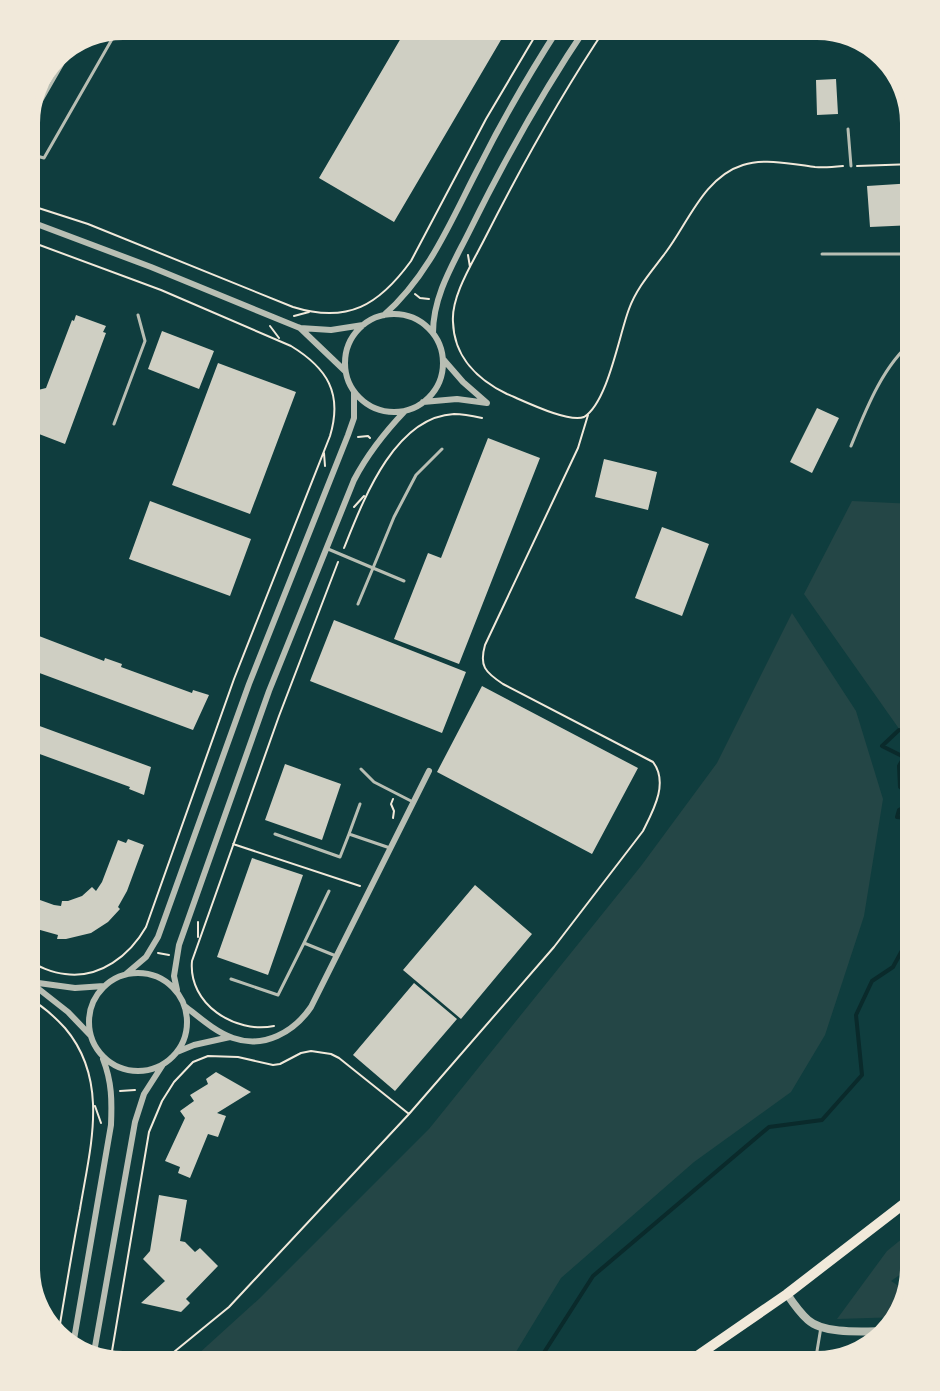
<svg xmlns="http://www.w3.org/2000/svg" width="940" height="1391" font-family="'Fira Sans Condensed',sans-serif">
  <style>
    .green { fill: #244646 }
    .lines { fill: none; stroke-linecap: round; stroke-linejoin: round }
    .stream { stroke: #0a2a2b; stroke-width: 4 }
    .building { fill: #cfcfc3 }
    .path { stroke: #f1e9da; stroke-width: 2 }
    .service { stroke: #b8beb3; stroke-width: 3 }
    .minor { stroke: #b8beb3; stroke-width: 6 }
    .tertiary { stroke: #b8beb3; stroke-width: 8 }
    .primary { stroke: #f1e9da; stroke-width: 10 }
    .rim { fill: none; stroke: #f1e9da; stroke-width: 8 }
  </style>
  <rect width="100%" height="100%" fill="#0f3d3e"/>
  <!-- green -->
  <path class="green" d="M852 501 914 504V750L804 594Z
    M792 613 856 711 883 799 864 916 825 1035 791 1092 694 1162 561 1278 508 1365H186L260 1298 429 1129 641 866 717 763Z
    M914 1229V1265L891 1281 908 1292 901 1317 837 1319 887 1251Z"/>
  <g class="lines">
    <!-- stream -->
    <path class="stream" d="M899 730 882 746 904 757 899 766 900 787 914 798
      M914 819 897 817 899 810 914 802
      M536 1365 593 1276 769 1127 822 1120 862 1075 856 1015 872 981 893 967 911 934 914 867"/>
  </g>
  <!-- building -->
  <path class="building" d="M408 26H505L508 28 394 222 319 178Z
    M836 79 838 114 817 115 816 80Z
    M914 183V225L870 227 867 186Z
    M76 315 106 326 103 332 106 333 65 444 26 429V390L30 392 46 388 72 320 74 321Z
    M162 331 214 351 199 389 148 369Z
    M218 363 296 392 250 514 172 485Z
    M817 408 839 418 812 473 790 462Z
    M488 438 540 458 459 664 394 639 428 553 441 558Z
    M604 459 657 472 648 510 595 497Z
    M150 501 251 539 230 596 129 559Z
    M662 527 709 544 682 616 635 598Z
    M334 620 466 672 442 733 310 681Z
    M26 631 104 661 105 658 122 664 121 667 192 693 193 690 209 695 193 730 26 668Z
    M482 686 638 768 592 854 437 772Z
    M26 721 151 767 144 795 129 789 130 787 26 749Z
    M285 764 341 784 322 840 265 820Z
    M128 839 144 845 127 891 118 907 120 909 108 922 91 933 66 939H57L58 935 26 926V895L54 905 61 906 62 901H68L82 896 92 887 96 891 102 882 118 840 126 843Z
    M252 858 303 875 268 975 217 957Z
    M475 885 532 934 461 1019 403 970Z
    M414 983 457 1019 395 1091 353 1055Z
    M216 1072 251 1092 217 1113 226 1116 218 1137 208 1134 190 1178 178 1173 180 1167 165 1161 185 1118 180 1111 194 1101 190 1095 208 1084 206 1079Z
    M159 1195 187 1200 180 1241 185 1242 195 1252 200 1248 218 1266 186 1299 190 1303 181 1312 141 1303 165 1281 143 1259 150 1251Z
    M730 1355 752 1356V1365H730Z
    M829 1356H852L829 1363Z"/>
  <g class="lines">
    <!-- path -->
    <path class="path" d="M607 26C562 93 522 165 485 238 473 262 451 296 453 322 454 357 478 380 507 394 524 401 568 423 584 417 608 402 619 335 629 309 637 287 652 271 666 252 688 223 704 177 743 165 765 158 793 164 815 167 824 168 834 167 843 166
      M857 166 914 164
      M26 204 88 224 293 307C348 324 379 305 411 261L486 119 541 26
      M468 255 470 267
      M415 294 420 298 429 299
      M294 316 309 312
      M270 326 279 338
      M358 437 368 436 370 438
      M324 453 325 466
      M354 507 364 496
      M344 548C363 501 394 417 454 414 464 414 473 416 482 418
      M393 818 394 811 391 804 393 799
      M233 844 360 886
      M198 922V937
      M158 953 169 955
      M26 960C38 966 52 973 65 974 100 979 130 955 146 927L234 679 330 436C343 393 327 368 291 346L161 290 26 240
      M26 967 38 966
      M26 997C41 1004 53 1015 65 1028 110 1081 90 1148 80 1209 72 1251 65 1294 58 1336
      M274 1026C235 1034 188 1004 192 961L279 716 338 562
      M120 1091 135 1090
      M95 1106 101 1123
      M110 1363 149 1132 162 1101 174 1082 193 1062 208 1056 238 1057 273 1065 280 1064 301 1053 311 1051 331 1054 339 1058 409 1114
      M158 1365 229 1307 409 1114 554 947 643 831C653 811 669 783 653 762L503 684C485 672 479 666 485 645L578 448 588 415"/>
    <!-- service -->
    <path class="service" d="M26 128 73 46
      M848 129 851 166
      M26 153 44 158 119 27
      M822 254H914
      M906 346 914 358
      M114 424 145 341 138 315
      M851 446C866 409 883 365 914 340
      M328 549 373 568 394 517 416 475 442 449
      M358 604 373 568 404 581
      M361 769 374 782 413 802
      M275 834 340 857 349 834 390 848
      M349 834 360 804
      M329 891 304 943 336 956
      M231 979 278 995 304 943
      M807 1365 816 1357 821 1327"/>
    <!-- minor -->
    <path class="minor" d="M26 220 151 267 300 328 331 330 363 325
      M345 363a49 49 0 1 1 98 0a49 49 0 1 1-98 0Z
      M384 315C430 275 452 218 480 165 504 117 531 71 560 26
      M300 328 345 371
      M433 333C433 296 453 264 469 232 504 161 543 91 587 26
      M423 402 457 399 487 403 463 382 443 359
      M89 1022a49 49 0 1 1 98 0a49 49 0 1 1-98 0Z
      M126 974 146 957 158 937 249 684 348 435 354 418V393
      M26 979 68 1012 90 1035
      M31 982 75 988 104 986
      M177 990 174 976 179 945 269 691 354 480C368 453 385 432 405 411
      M186 1007C200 1018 216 1032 233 1038 264 1049 294 1032 311 1007L429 771
      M177 1052 194 1045 230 1037
      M871 1347 873 1331
      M72 1351 111 1125C112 1101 112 1082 103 1059
      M93 1358 135 1122 144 1094 162 1066"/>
    <!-- tertiary -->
    <path class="tertiary" d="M787 1294C793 1303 800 1313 808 1320 825 1335 866 1331 888 1331"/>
    <!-- primary -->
    <path class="primary" d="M684 1365 787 1294 914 1196"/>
  </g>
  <!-- crop -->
  <path d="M0 0H940V1391H0ZM123 36H817A87 87 0 0 1 904 123V1268A87 87 0 0 1 817 1355H123A87 87 0 0 1 36 1268V123A87 87 0 0 1 123 36Z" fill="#f1e9da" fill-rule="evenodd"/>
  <path class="rim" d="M123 36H817A87 87 0 0 1 904 123V1268A87 87 0 0 1 817 1355H123A87 87 0 0 1 36 1268V123A87 87 0 0 1 123 36Z"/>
</svg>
